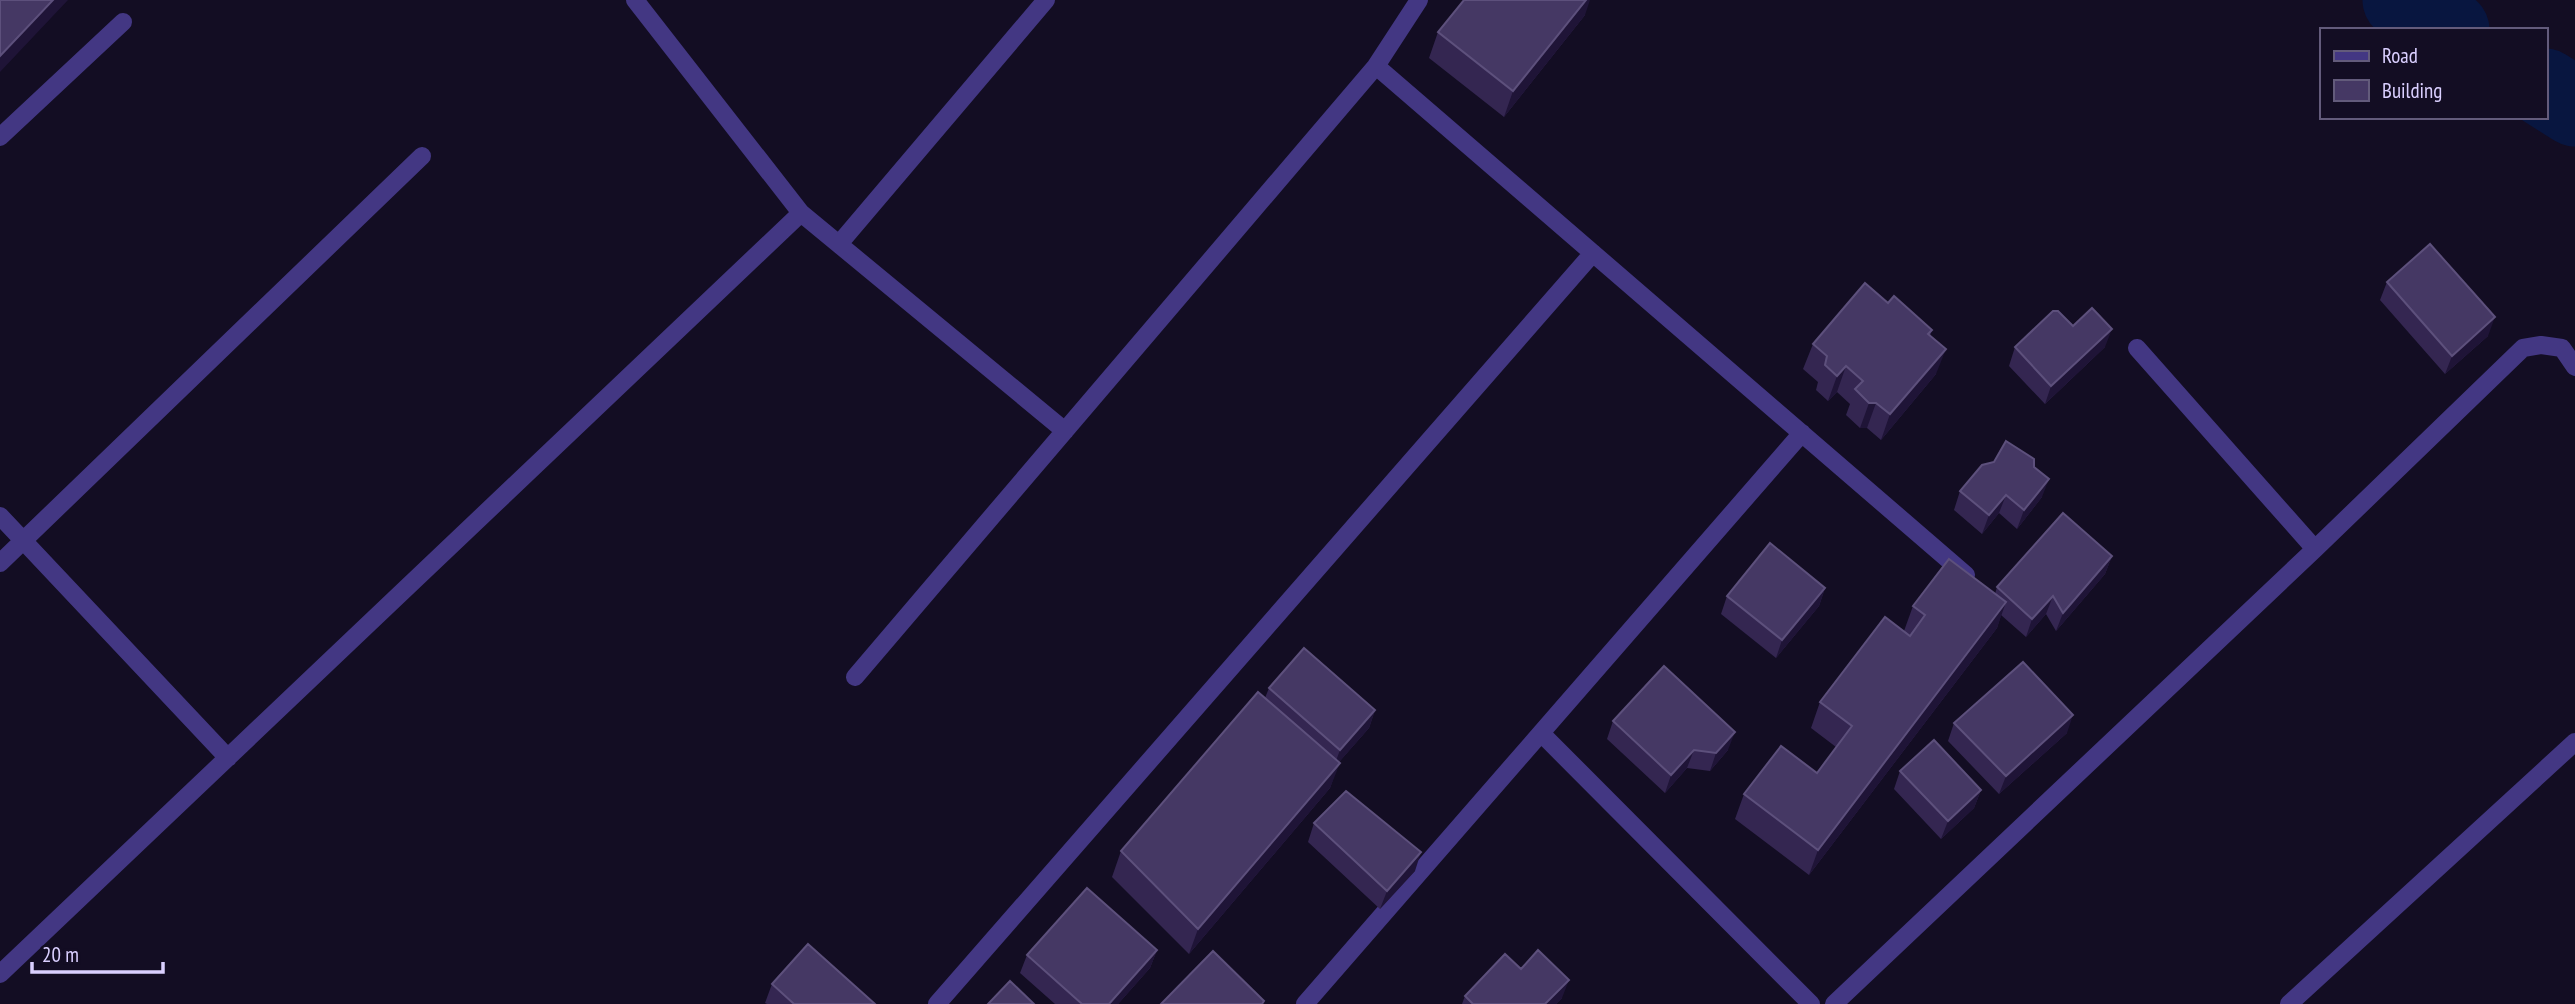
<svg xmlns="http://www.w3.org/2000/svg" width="2575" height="1004" font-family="'PT Sans Narrow',sans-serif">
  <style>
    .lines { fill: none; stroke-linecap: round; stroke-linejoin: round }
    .river { stroke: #081640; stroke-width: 79 }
    .minor { stroke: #433783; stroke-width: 18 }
    .wall { fill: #342651 }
    .shaded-wall { fill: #1f1437 }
    .building { fill: #453864; stroke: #5d507c; stroke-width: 2 }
  </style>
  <rect width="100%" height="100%" fill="#130d23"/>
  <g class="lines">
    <!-- river -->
    <path class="river" d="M2402 0 2450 30
      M2545 88 2575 107"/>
    <!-- minor -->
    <path class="minor" d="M635 0 801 213 1065 431
      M1376 66 1419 0
      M0 137 123 22
      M839 244 1046 0
      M2137 348 2315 549
      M0 516 228 758
      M0 563 422 156
      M855 677 1376 66 1966 575
      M1541 733 1811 1004
      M0 974 801 213
      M937 1004 1593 253
      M1305 1004 1802 433
      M1834 1004 2315 549 2523 348 2541 345 2562 348 2575 367
      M2289 1004 2575 742"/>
  </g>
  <!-- wall -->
  <path class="wall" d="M1585 15 1504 117 1429 58 1438 32Z
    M2387 282 2488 336 2445 374 2380 300Z
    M1888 303 1932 330 1930 336 1936 374 1881 440 1867 428H1860L1846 415 1850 404 1837 392 1828 401 1816 390 1818 382 1803 369 1813 344Z
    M2073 326 2105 347 2045 404 2009 366 2015 347Z
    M2034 467 2042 497 2017 529 1999 513 1982 534 1954 510 1960 491Z
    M2112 556 2105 574 2056 631 2046 614 2026 637 2001 615 1997 628 1809 875 1735 819 1744 794 1817 773 1836 747 1811 728 1820 702 1904 631 1913 606 1995 594 1997 587Z
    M1825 588 1819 606 1776 658 1721 614 1727 596Z
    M1269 688 1375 710 1369 728 1339 762 1330 788 1189 954 1112 877 1121 851 1265 698Z
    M1613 721 1728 750 1710 771 1687 768 1665 793 1607 739Z
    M1954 723 2067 733 1999 794 1948 741Z
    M1900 771 1981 790 1974 808 1941 839 1894 789Z
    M1314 823 1415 871 1380 909 1308 842Z
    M1157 950 1150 968 1118 1004H1055L1020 973 1027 955Z
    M772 984 875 1004H767L765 1003Z
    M1465 996 1562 998 1556 1004H1462Z"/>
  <!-- shaded-wall -->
  <path class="shaded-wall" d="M53 0H68L0 72V56Z
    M1586 0H1590L1585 15 1504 117 1513 91Z
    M2495 317 2488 336 2445 374 2452 356Z
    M2112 329 2105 347 2045 404 2051 386Z
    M1946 349 1936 374 1881 440 1890 414Z
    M1846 366 1837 392 1828 401 1837 376Z
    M1869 403H1876L1867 428H1860Z
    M2049 479 2042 497 2017 529 2024 510Z
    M2006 495 1999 513 1982 534 1989 515Z
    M2112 556 2105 574 2056 631 2063 613Z
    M1825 588 1819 606 1776 658 1782 640Z
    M2053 596 2046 614 2026 637 2032 619Z
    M2006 602 1997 628 1809 875 1818 850Z
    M1375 710 1369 728 1333 769 1340 750Z
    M2073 715 2067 733 1999 794 2006 776Z
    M1735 732 1728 750 1710 771 1716 753Z
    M1694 750 1687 768 1665 793 1671 775Z
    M1340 763 1330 788 1189 954 1198 929Z
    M1981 790 1974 808 1941 839 1948 821Z
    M1421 852 1415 871 1380 909 1387 891Z
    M1157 950 1150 968 1118 1004H1109Z
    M1569 980 1562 998 1556 1004H1545Z"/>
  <!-- building -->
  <path class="building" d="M0 0H53L0 56Z
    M1464 0H1586L1513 91 1438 32Z
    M2430 244 2495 317 2452 356 2387 282Z
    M1865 283 1888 303 1894 296 1932 330 1928 334 1946 349 1890 414 1876 403H1869L1855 389 1863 381 1846 366 1837 376 1825 365 1827 356 1813 344Z
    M2092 308 2112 329 2051 386 2015 347 2053 311H2058L2073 326Z
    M2006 441 2034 459V467L2049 479 2024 510 2006 495 1989 515 1960 491 1982 465 1994 462Z
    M2063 513 2112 556 2063 613 2053 596 2032 619 1997 587Z
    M1770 543 1825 588 1782 640 1727 596Z
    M1949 559 2006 602 1818 850 1744 794 1781 746 1817 773 1852 726 1820 702 1885 617 1910 636 1925 615 1913 606Z
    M1304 648 1375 710 1340 750 1269 688Z
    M2023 662 2073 715 2006 776 1954 723Z
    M1664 666 1735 732 1716 753 1694 750 1671 775 1613 721Z
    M1258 692 1340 763 1198 929 1121 851Z
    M1934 740 1981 790 1948 821 1900 771Z
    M1346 791 1421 852 1387 891 1314 823Z
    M1087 888 1157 950 1109 1004H1082L1027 955Z
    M808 944 875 1004H794L772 984Z
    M1538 950 1569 980 1545 1004H1473L1465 996 1505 954 1521 969Z
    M1213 951 1264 1001 1262 1004H1161Z
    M1010 981 1034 1004H988Z"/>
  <!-- legend -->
  <rect x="2320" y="28" width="228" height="91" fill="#130d23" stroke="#635b7b" stroke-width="2"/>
  <rect x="2334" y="51" width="35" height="10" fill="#433783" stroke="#635b7b" stroke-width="2"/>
  <text x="2382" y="63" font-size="21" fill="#dacfff">Road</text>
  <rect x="2334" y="80" width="35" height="21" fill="#453864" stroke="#635b7b" stroke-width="2"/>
  <text x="2382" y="98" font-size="21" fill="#dacfff">Building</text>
  <!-- scale -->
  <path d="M32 962v10h131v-10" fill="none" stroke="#dacfff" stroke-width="3.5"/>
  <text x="42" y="962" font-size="21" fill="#dacfff" stroke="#130d23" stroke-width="5" paint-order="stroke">20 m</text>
</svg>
